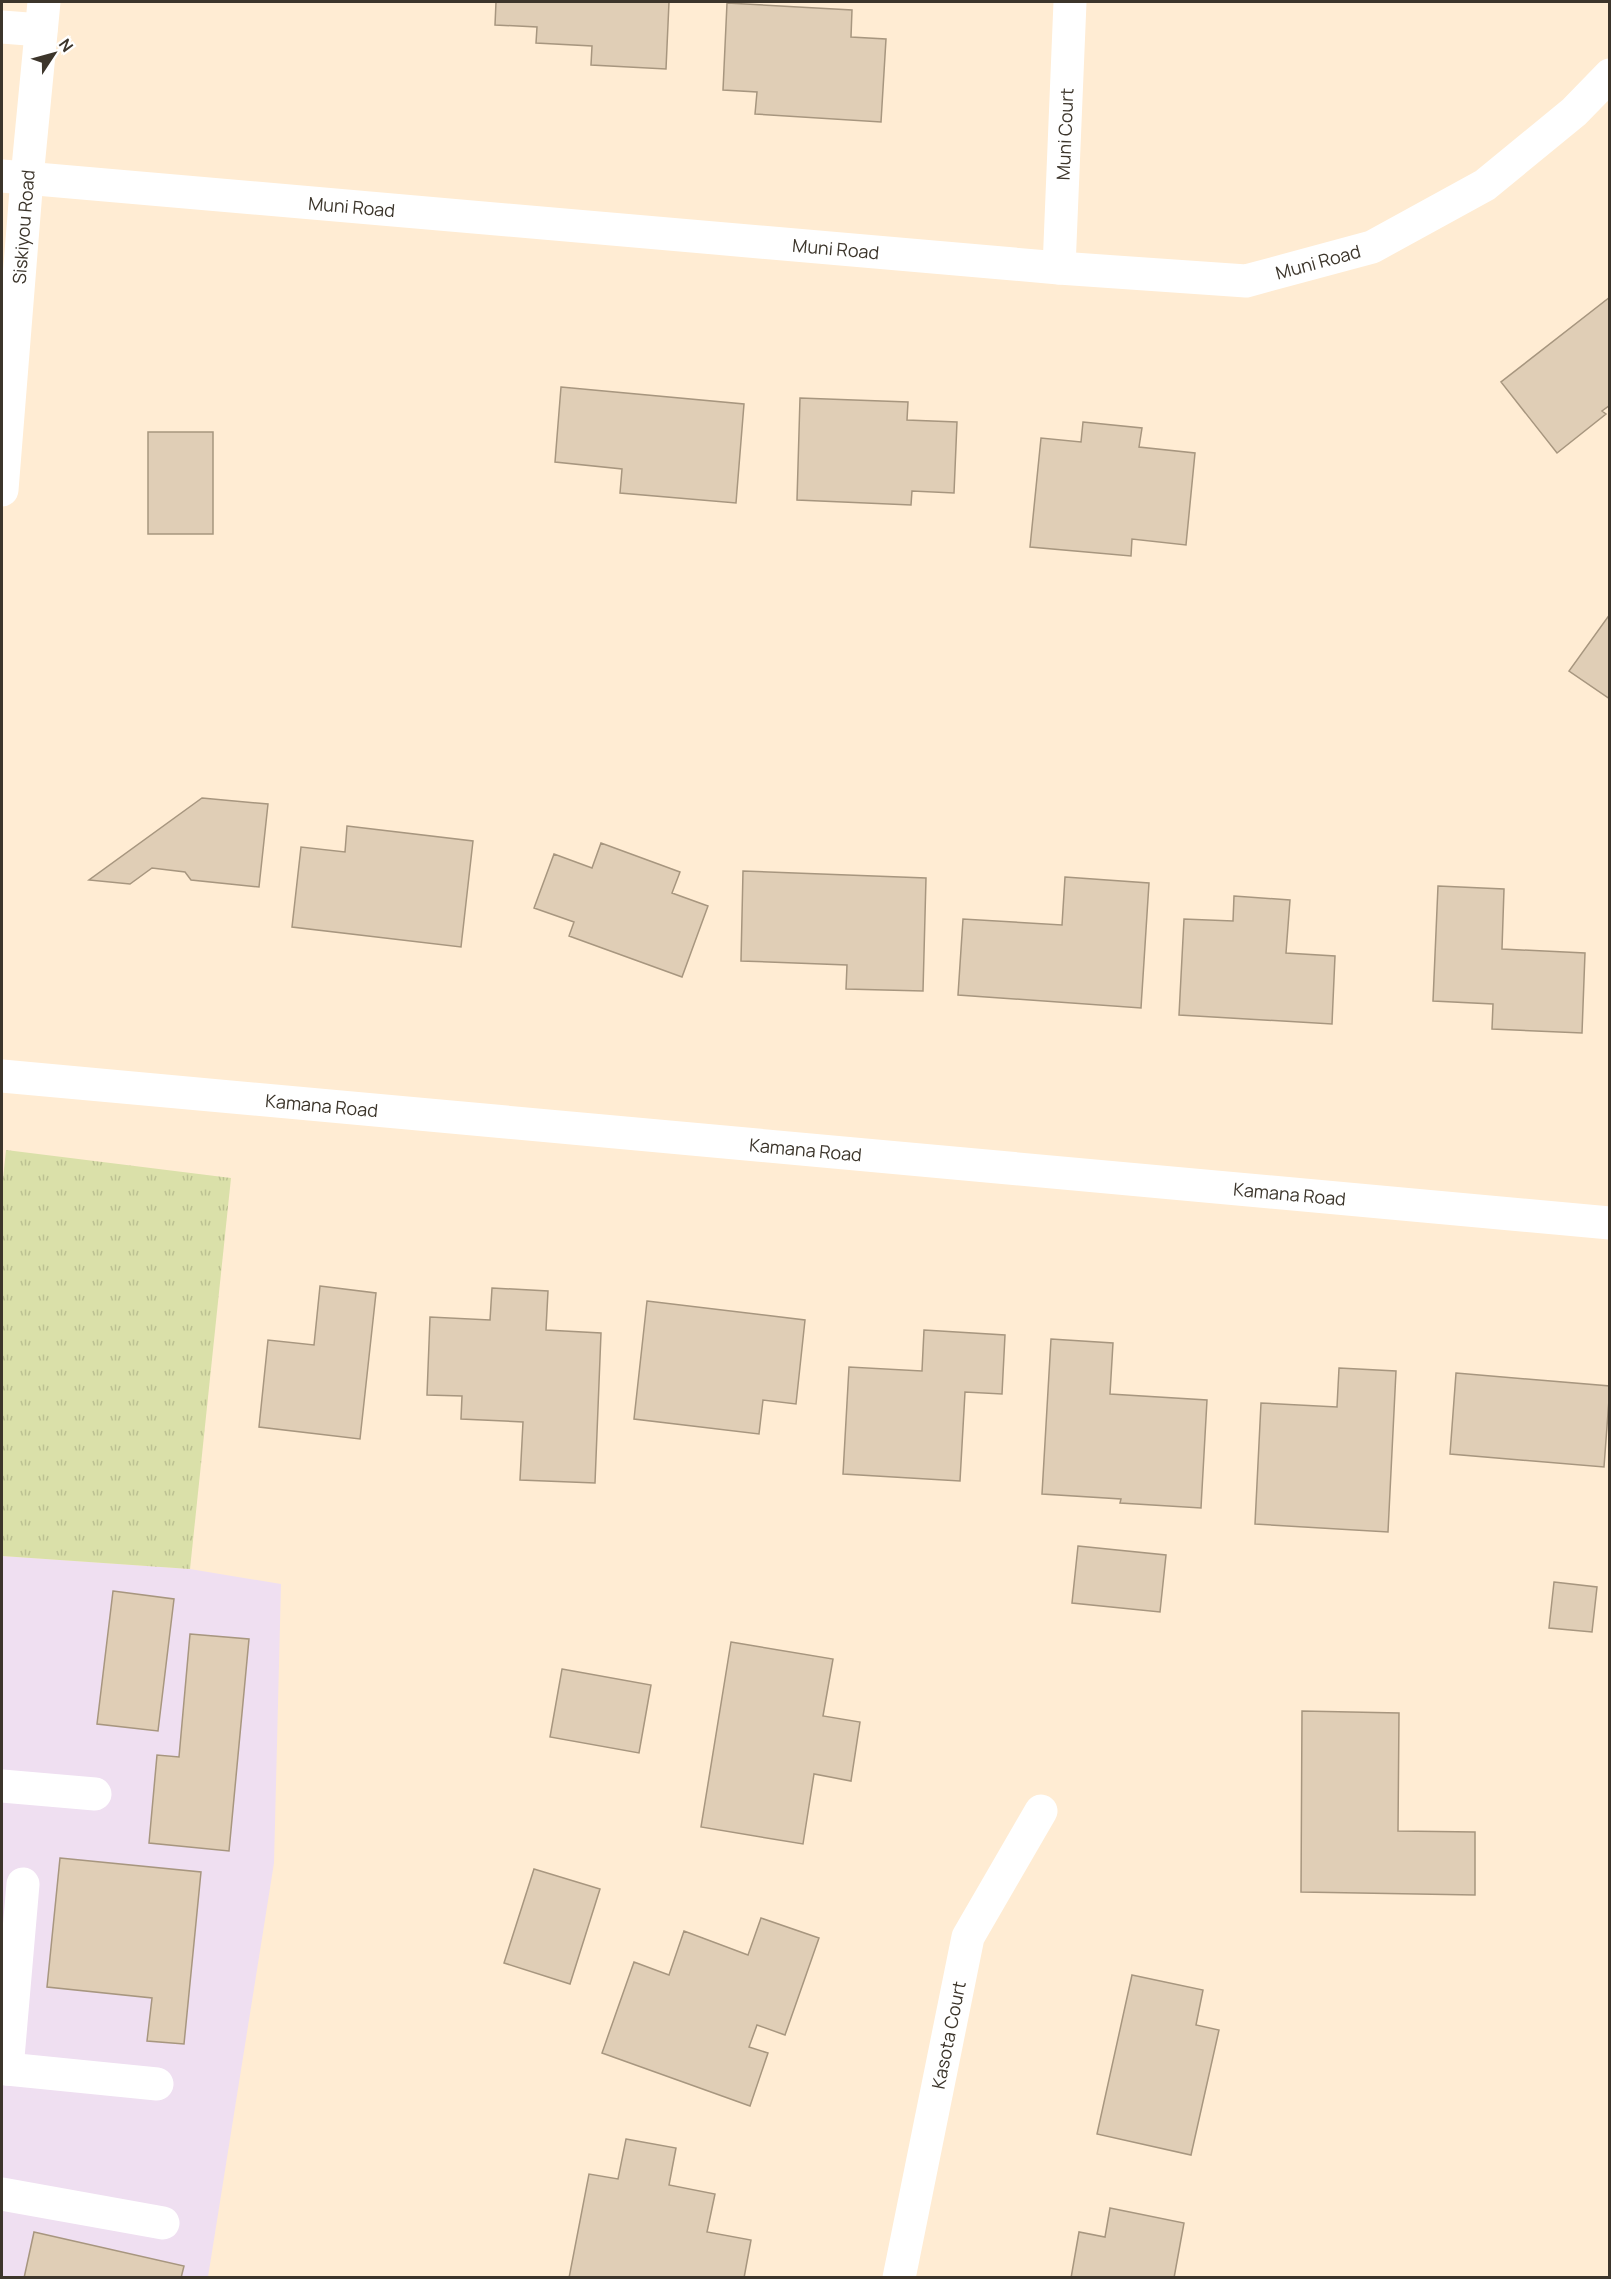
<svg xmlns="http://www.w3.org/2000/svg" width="1611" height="2279" font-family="Manrope,sans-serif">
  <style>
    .commercial { fill: #efdff1 }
    .grass { fill: url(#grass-tufts) }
    .building { fill: #e0ceb6; stroke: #a7967f; stroke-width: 1.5 }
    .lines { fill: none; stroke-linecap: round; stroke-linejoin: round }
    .minor { stroke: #fff; stroke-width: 33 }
    .labels { text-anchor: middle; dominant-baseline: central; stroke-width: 5; stroke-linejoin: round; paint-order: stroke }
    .street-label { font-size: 18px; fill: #3c352b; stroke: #fff }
  </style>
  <defs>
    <pattern id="grass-tufts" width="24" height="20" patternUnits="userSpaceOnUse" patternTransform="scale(1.5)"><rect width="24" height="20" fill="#dae0a9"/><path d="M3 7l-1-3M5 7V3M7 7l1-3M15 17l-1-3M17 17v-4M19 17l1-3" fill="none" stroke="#bcc192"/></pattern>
  </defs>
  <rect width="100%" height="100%" fill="#ffecd3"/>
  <!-- commercial -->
  <path class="commercial" d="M2 1556 190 1569 281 1584 274 1863 208 2277H2Z"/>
  <!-- grass -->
  <path class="grass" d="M6 1150 231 1178 190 1569 2 1556V1189Z"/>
  <!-- building -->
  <path class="building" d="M496 2H669L666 69 591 65 592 46 536 43 537 27 495 25Z
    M727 3 852 10 851 37 886 39 881 122 755 114 757 92 723 90Z
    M1610 297V405L1602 411 1606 414 1557 453 1501 382Z
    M561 387 744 404 736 503 620 493 622 469 555 462Z
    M800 398 908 402 907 420 957 422 954 493 912 491 911 505 797 500Z
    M1083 422 1142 428 1139 447 1195 453 1186 545 1132 539 1131 556 1030 547 1041 438 1081 442Z
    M148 432H213V534H148Z
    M1610 614V699L1569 671Z
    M202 798 268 804 259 887 191 880 185 872 152 868 130 884 89 880Z
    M347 826 473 841 461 947 292 927 301 847 345 852Z
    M601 843 680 872 672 893 708 906 682 977 569 936 574 922 534 908 554 854 592 868Z
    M743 871 926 878 923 991 846 989 847 965 741 961Z
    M1065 877 1149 883 1141 1008 958 995 963 919 1062 925Z
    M1438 886 1504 889 1502 949 1585 953 1582 1033 1492 1029 1493 1004 1433 1001Z
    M1234 896 1290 900 1286 953 1335 956 1332 1024 1179 1015 1184 919 1233 921Z
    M320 1286 376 1293 360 1439 259 1427 268 1340 314 1345Z
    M492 1288 548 1291 546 1330 601 1333 595 1483 520 1480 523 1422 461 1419 462 1396 427 1395 430 1317 490 1320Z
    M647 1301 805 1320 796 1404 763 1400 759 1434 634 1419Z
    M924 1330 1005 1335 1002 1394 965 1392 960 1481 843 1474 849 1367 922 1371Z
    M1051 1339 1113 1343 1110 1394 1207 1400 1201 1508 1120 1503 1121 1499 1042 1494Z
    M1339 1368 1396 1371 1388 1532 1255 1524 1261 1403 1337 1407Z
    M1456 1373 1610 1386 1604 1467 1450 1454Z
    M1078 1546 1166 1555 1160 1612 1072 1603Z
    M1554 1582 1597 1587 1592 1632 1549 1628Z
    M113 1591 174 1599 158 1731 97 1724Z
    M190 1634 249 1639 229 1851 149 1843 157 1755 179 1757Z
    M731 1642 833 1659 823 1716 860 1722 851 1781 814 1774 803 1844 701 1827Z
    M562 1669 651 1685 639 1753 550 1737Z
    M1302 1711 1399 1713 1398 1831 1475 1832V1895L1301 1892Z
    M60 1858 201 1872 184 2044 147 2041 152 1998 47 1987Z
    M534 1869 600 1889 570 1984 504 1963Z
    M761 1918 819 1938 785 2035 757 2025 749 2047 768 2053 750 2106 602 2053 634 1962 669 1975 684 1931 748 1955Z
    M1132 1975 1203 1990 1196 2025 1219 2030 1191 2155 1097 2134Z
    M626 2139 676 2148 669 2185 715 2194 707 2232 751 2240 744 2278H569L589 2174 618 2179Z
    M1110 2208 1184 2223 1174 2278H1071L1079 2232 1105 2237Z
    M34 2232 184 2266 181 2278H24Z"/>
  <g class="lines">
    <!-- minor -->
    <g class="minor">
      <path d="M2 27 41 30"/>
      <path id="s1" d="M2 176 1059 268 1246 281 1372 247 1485 185 1574 112 1610 75"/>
      <path id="s2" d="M1059 268 1070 2"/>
      <path id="s3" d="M2 490 27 178 44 2"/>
      <path id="s4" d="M2 1076 1610 1223"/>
      <path d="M2 1786 95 1794"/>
      <path d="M2 2068 7 2069 23 1884"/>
      <path d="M7 2069 157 2084"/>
      <path d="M2 2194 163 2223"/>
      <path id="s5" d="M899 2278 968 1937 1041 1811"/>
    </g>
  </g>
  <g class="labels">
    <!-- street labels -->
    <g class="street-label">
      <text stroke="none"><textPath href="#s2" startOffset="134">Muni Court</textPath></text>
      <text stroke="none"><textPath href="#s1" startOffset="351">Muni Road</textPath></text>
      <text stroke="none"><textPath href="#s3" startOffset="264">Siskiyou Road</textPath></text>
      <text stroke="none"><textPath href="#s1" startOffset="837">Muni Road</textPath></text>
      <text stroke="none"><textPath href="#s1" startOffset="1323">Muni Road</textPath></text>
      <text stroke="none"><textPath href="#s4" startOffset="321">Kamana Road</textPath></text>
      <text stroke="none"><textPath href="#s4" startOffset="807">Kamana Road</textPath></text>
      <text stroke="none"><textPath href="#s4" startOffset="1293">Kamana Road</textPath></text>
      <text stroke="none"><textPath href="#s5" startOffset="248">Kasota Court</textPath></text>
    </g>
  </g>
  <!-- border -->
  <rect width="1611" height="2279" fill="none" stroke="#3c352b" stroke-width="6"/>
  <!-- north arrow -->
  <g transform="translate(54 54) rotate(54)" stroke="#ffffff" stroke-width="4.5" paint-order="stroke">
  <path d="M0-4.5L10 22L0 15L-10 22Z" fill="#3c352b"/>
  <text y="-9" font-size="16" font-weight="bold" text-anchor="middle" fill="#3c352b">N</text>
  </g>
</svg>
